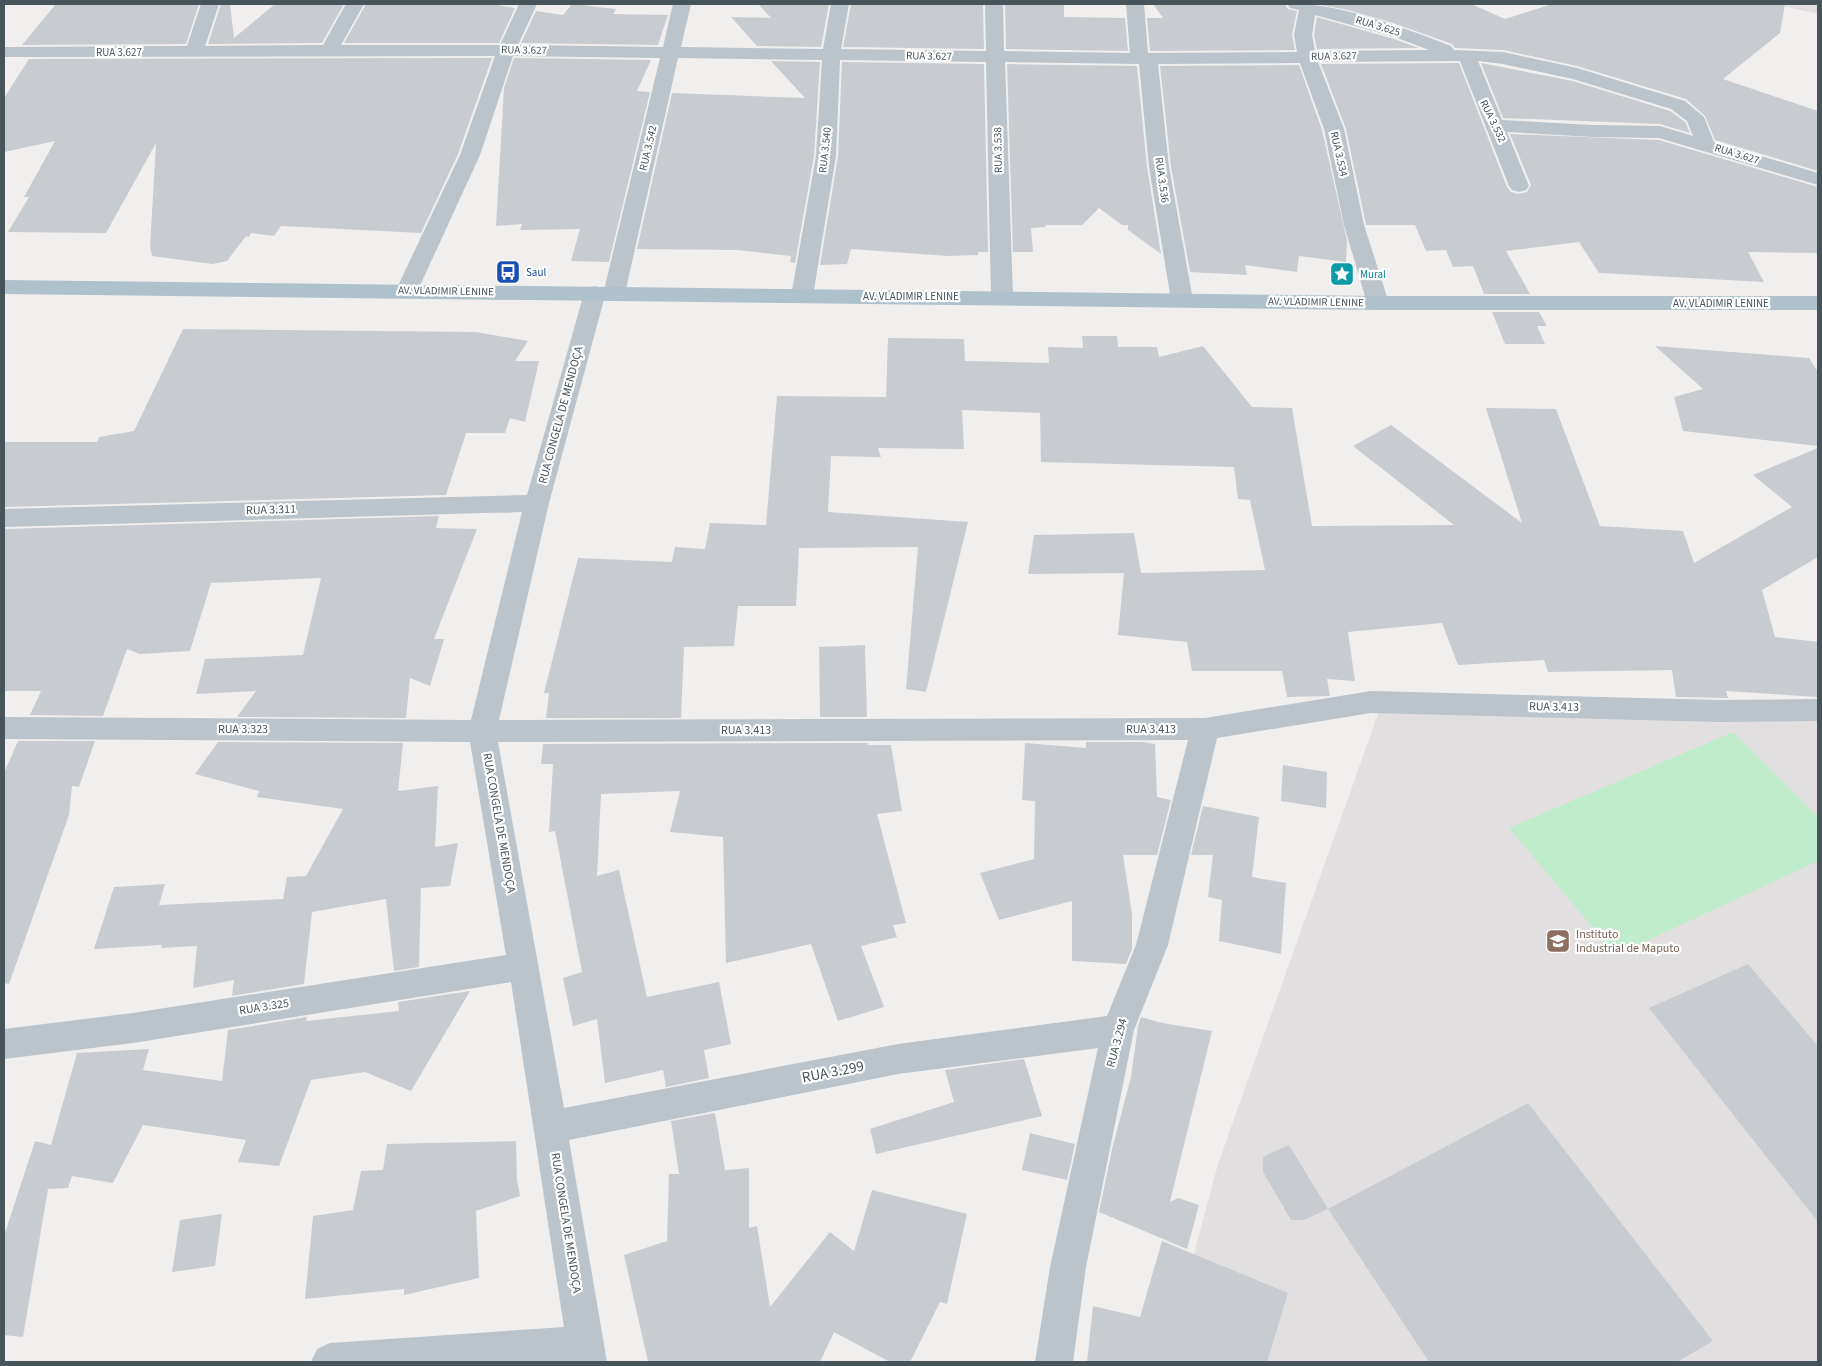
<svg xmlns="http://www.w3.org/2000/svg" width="1822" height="1366" font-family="'Source Sans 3',sans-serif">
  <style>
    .education { fill: #e2dfe0 }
    .green { fill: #bfeccb }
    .building { fill: #c8ccd1 }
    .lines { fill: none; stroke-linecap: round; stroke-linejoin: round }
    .minor { fill: #bac4ca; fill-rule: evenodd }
    .major { fill: #afc1cb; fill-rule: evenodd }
    .labels { text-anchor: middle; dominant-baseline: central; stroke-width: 4.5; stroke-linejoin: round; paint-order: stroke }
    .far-street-label { font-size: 11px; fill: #47545a; stroke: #fff }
    .far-transit-label { font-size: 11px; fill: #164399; stroke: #fff; text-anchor: start }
    .far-culture-label { font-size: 11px; fill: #0d838f; stroke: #fff; text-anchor: start }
    .street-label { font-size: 12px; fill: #47545a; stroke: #fff }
    .education-label { font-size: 12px; fill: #785e54; stroke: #fff; text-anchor: start }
    .near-street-label { font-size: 15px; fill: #47545a; stroke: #fff }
  </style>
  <rect width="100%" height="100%" fill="#f1eeee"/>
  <!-- education -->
  <path class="education" d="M1774 4H1818V14Z
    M1379 711 1584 718 1818 716V1362H1157L1194 1254 1218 1164Z"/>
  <!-- green -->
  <path class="green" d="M1733 732 1818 817V861L1616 955 1509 828Z"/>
  <!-- building -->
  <path class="building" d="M56 4H199L186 44 22 45Z
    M221 4H230L234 38 275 4H344L322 43 208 44Z
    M366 4H491L515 8 499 43H344Z
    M572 4 616 9 613 14 668 15 658 45 521 43 536 11 563 15Z
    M758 4H829L821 47 757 46 731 17 771 18Z
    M851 4H983L984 49 843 47Z
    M1005 4H1064V17L1125 18 1128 51 1006 49Z
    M1153 4H1285L1288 9 1297 11 1292 35 1295 50 1150 51 1147 18H1163Z
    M1316 4H1471L1505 19 1552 4H1785L1780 33 1723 79 1818 111V171L1715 140 1705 116 1686 99 1577 66 1503 50 1455 48 1452 44 1393 23 1348 10Z
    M1317 17 1394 39 1419 48 1317 49 1314 35Z
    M492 58 458 154 421 233 281 226 274 236 251 233 249 237 246 236 227 261 212 264 152 256 150 247 156 143 106 233 8 232 29 197H24L55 141 4 152V98L29 59Z
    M514 58 651 60 637 91 650 92 609 262 571 261 580 229 520 230 522 224 496 226 504 88Z
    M771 61 820 62 814 156 795 263 790 262 791 256 737 250 637 249 672 93 805 98Z
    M842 62 984 64 988 252H978V255L948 256 851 249 847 264 820 265 838 156Z
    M1459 63 1507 187 1511 192 1518 194 1527 192 1531 185 1510 134 1659 140 1818 187V253L1748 252 1764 282 1599 273 1579 242 1506 251 1530 294H1484L1473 266 1453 267 1446 250 1426 251 1415 225H1366L1346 129 1321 64Z
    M1481 63 1573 81 1670 111 1685 122 1690 133 1660 124 1503 118Z
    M1007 64 1137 66 1147 167 1161 254 1128 230V225H1122L1099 208 1082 225H1045L1046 227 1031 228 1033 252H1013Z
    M1299 65 1322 130 1347 240 1346 262 1299 256 1297 272 1245 265 1247 275 1190 272 1171 167 1160 66Z
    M1492 312H1539L1547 326H1537L1545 344H1505Z
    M183 329 476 332 528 341 515 361H539L525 422 510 418 505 433H466L446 495 4 507V442H97L99 437 134 431Z
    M1082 336H1117L1118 347H1157L1159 357 1203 346 1252 407 1292 408 1312 526 1454 525 1353 446 1391 425 1522 523 1486 408 1556 409 1600 526 1683 531 1694 563 1792 507 1753 475 1818 448V557L1762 590 1775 637 1818 642V697L1726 691 1728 698 1676 697 1672 670 1548 672 1544 660 1458 665 1442 623 1348 632 1355 681 1327 679 1330 696 1287 697 1282 671H1192L1187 642 1118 635 1124 573 1028 574 1034 535 1134 533 1141 573 1265 570 1250 500 1238 499 1234 467 1041 462 1040 413 962 410 964 449 878 448 881 457 831 456 828 512 968 522 926 692 906 689 918 547 799 548 796 606H738L734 646 684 647 681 718H546L549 693H544L578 558 672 562 675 547 705 549 710 523 766 525 777 396 886 397 888 338 964 339 965 361 1049 363 1048 347 1083 348Z
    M1655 346 1809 358 1818 372V446L1683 431 1674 397 1703 389Z
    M439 516 436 528 477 529 434 639H444L430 686 410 678 406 718 237 717 256 691 196 694 205 659 303 655 321 578 211 583 190 651 140 654 127 649 103 716 30 715 41 691H4V529Z
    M865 645 867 717H820L819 647Z
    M18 741H95L79 787 72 786 69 815 9 984 4 983V773Z
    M218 742 403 743 398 791 438 786 435 847 458 843 450 886 421 888 419 967 394 971 386 899 312 912 304 984 232 996 234 980 193 988 197 946 161 948 162 945 94 949 114 887 165 884 159 905 283 899 287 877 306 876 343 809 257 797 259 791 195 774Z
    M1086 742H1142L1155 744 1157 797 1171 800 1157 855H1123L1132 914V949L1126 964 1072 961V901L999 920 980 873 1034 859 1035 801 1022 800 1025 743 1086 748Z
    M868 743V745H891L902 811 877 814 906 923 893 925 897 937 861 946 884 1007 838 1021 811 944 726 963 723 837 670 832 680 791 601 794 597 876 619 870 647 997 719 982 731 1044 704 1050 709 1078 666 1087 663 1070 605 1083 597 1019 573 1026 563 978 582 972 555 831 549 832 553 764H541L543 744Z
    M1283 765 1327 772 1326 808 1281 801Z
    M1203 806 1259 817 1252 877 1286 883 1281 954 1219 941 1222 900 1208 897 1213 855H1191Z
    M1748 964 1818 1046V1222L1649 1008Z
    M470 991 411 1091 365 1072 311 1080 279 1166 238 1162 246 1140 143 1125 113 1183 72 1176 68 1188 48 1189 23 1337 4 1335V1236L35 1141 51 1145 77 1053 149 1049 143 1070 222 1081 228 1030 307 1017 306 1021 399 1011 398 1002Z
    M1141 1017 1162 1023 1212 1031 1170 1202 1178 1198 1199 1205 1187 1249 1099 1212 1112 1149 1131 1077 1138 1026Z
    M1024 1059 1042 1116 876 1154 870 1129 954 1102 945 1070Z
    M1528 1103 1713 1341 1677 1362H1429L1328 1209Z
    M715 1113 725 1170 749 1168V1228L757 1226 770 1307 830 1232 854 1251 872 1190 967 1214 947 1304 940 1302 910 1362H890L834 1332 820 1362H648L624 1255 667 1241 669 1174H679L671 1121Z
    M1030 1133 1075 1144 1067 1180 1022 1170Z
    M516 1141 517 1180 520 1196 476 1211 479 1278 404 1295V1289L305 1299 313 1216 353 1210 361 1171 383 1170 387 1144Z
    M1289 1145 1328 1209 1304 1220H1291L1263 1172V1157Z
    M222 1214 215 1266 172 1272 180 1220Z
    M1162 1241 1288 1293 1267 1362H1087L1093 1306 1140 1317Z"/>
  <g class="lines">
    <!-- minor -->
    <path class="minor" d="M201 4H219L205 46 323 45 346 4H364L341 45H500L519 4H537L518 45 663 47 673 4H691L681 47 823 49 831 4H849L841 49 986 51 985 4H1003L1004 51 1130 53 1126 4H1144L1148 53 1297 52 1294 35 1299 10 1290 8 1287 4C1334 1 1407 29 1451 46L1454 50 1503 52 1577 68 1685 101 1704 117 1714 142 1818 173V185L1659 138 1592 137 1507 132 1529 186 1526 190 1519 192 1512 190 1509 186 1460 61 1318 62 1344 129 1364 225 1389 303 1386 308 1378 310 1370 308 1367 303 1344 225 1324 129 1300 63 1158 64 1169 167 1193 300 1190 305 1182 307 1174 305 1171 300 1149 167 1139 64 1005 62 1013 297 1010 302 1002 304 994 302 991 297 986 62 840 60 836 156 813 296 810 301 802 303 794 301 791 296 816 156 822 60 678 58 625 293 622 298 614 300 605 296 549 503 499 720 1205 718 1371 691 1719 700 1818 699V721L1719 722 1371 713 1217 738 1168 945 1134 1030 1086 1267 1073 1362H1035L1050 1267 1098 1048 898 1074 569 1140 607 1362H311L317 1349 330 1343 564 1327 511 982 133 1043 4 1059V1029L133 1013 506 955 470 742 4 739V717L471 720 522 512 4 527V509L527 495 584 293 587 288 595 286 604 290 660 58 513 56 480 155 418 290 415 295 407 297 399 295 396 290 460 155 495 56 4 57V47L187 46ZM1315 15 1395 37 1429 50 1315 51 1312 35ZM1478 61 1503 64 1573 79 1671 109 1687 121 1693 136 1660 126 1592 125 1502 120ZM1188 740 1136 945 1107 1016 898 1044 564 1108 498 742Z"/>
    <!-- major -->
    <path class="major" d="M4 280 1378 296H1818V310H1378L4 294Z"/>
  </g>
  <!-- icons -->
  <defs>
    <symbol id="bus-square" viewBox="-11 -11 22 22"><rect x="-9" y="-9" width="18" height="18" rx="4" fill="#1a4fb4" stroke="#fff"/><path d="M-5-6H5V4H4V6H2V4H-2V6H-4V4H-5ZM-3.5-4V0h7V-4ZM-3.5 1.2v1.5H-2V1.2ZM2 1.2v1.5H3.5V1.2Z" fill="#fff"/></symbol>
    <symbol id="sight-square" viewBox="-11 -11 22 22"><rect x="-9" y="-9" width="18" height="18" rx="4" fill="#0f9aa8" stroke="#fff"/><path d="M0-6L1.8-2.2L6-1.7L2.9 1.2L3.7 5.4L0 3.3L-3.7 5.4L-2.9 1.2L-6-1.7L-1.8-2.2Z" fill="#fff"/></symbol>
    <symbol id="school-square" viewBox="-11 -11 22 22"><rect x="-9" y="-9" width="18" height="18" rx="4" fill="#8d6e63" stroke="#fff"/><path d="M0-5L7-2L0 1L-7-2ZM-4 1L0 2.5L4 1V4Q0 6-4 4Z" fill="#fff"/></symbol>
  </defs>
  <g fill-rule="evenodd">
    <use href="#bus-square" x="494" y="258" width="28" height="28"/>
    <use href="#sight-square" x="1328" y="260" width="28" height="28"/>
    <use href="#school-square" x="1544" y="927" width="28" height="28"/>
  </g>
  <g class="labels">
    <!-- far-street labels -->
    <g class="far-street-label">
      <text transform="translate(1378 26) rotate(17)">RUA 3.625</text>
      <text transform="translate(524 50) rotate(1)">RUA 3.627</text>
      <text x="119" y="52">RUA 3.627</text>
      <text transform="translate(929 56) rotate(1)">RUA 3.627</text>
      <text transform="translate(1334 56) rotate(-1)">RUA 3.627</text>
      <text transform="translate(1493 121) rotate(64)">RUA 3.532</text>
      <text transform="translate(648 148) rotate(-77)">RUA 3.542</text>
      <text transform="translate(825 150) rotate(-84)">RUA 3.540</text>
      <text transform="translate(998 150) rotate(-91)">RUA 3.538</text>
      <text transform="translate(1339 154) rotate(77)">RUA 3.534</text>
      <text transform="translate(1737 154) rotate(17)">RUA 3.627</text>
      <text transform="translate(1162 180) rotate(82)">RUA 3.536</text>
      <text transform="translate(446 291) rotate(1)">AV. VLADIMIR LENINE</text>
      <text x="911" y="296">AV. VLADIMIR LENINE</text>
      <text transform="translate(1316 302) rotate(1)">AV. VLADIMIR LENINE</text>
      <text x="1721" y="303">AV. VLADIMIR LENINE</text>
    </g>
    <!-- far-transit labels -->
    <g class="far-transit-label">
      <text x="526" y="272">Saul</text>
    </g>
    <!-- far-culture labels -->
    <g class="far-culture-label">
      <text x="1360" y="274">Mural</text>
    </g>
    <!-- street labels -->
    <g class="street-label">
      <text transform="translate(561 415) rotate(-75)">RUA CONGELA DE MENDOÇA</text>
      <text transform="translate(271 510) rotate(-2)">RUA 3.311</text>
      <text transform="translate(1554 707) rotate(1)">RUA 3.413</text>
      <text x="243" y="729">RUA 3.323</text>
      <text x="1151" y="729">RUA 3.413</text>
      <text x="746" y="730">RUA 3.413</text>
      <text transform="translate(499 823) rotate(80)">RUA CONGELA DE MENDOÇA</text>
      <text transform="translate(264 1007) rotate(-9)">RUA 3.325</text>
      <text transform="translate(1117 1043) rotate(-75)">RUA 3.294</text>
      <text transform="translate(566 1223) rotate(81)">RUA CONGELA DE MENDOÇA</text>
    </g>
    <!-- education labels -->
    <g class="education-label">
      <text x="1576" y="934">Instituto<tspan x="1576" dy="14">Industrial de Maputo</tspan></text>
    </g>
    <!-- near-street labels -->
    <g class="near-street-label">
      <text transform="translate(833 1072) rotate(-11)">RUA 3.299</text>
    </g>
  </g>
  <!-- border -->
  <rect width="1822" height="1366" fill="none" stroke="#47545a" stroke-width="10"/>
</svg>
